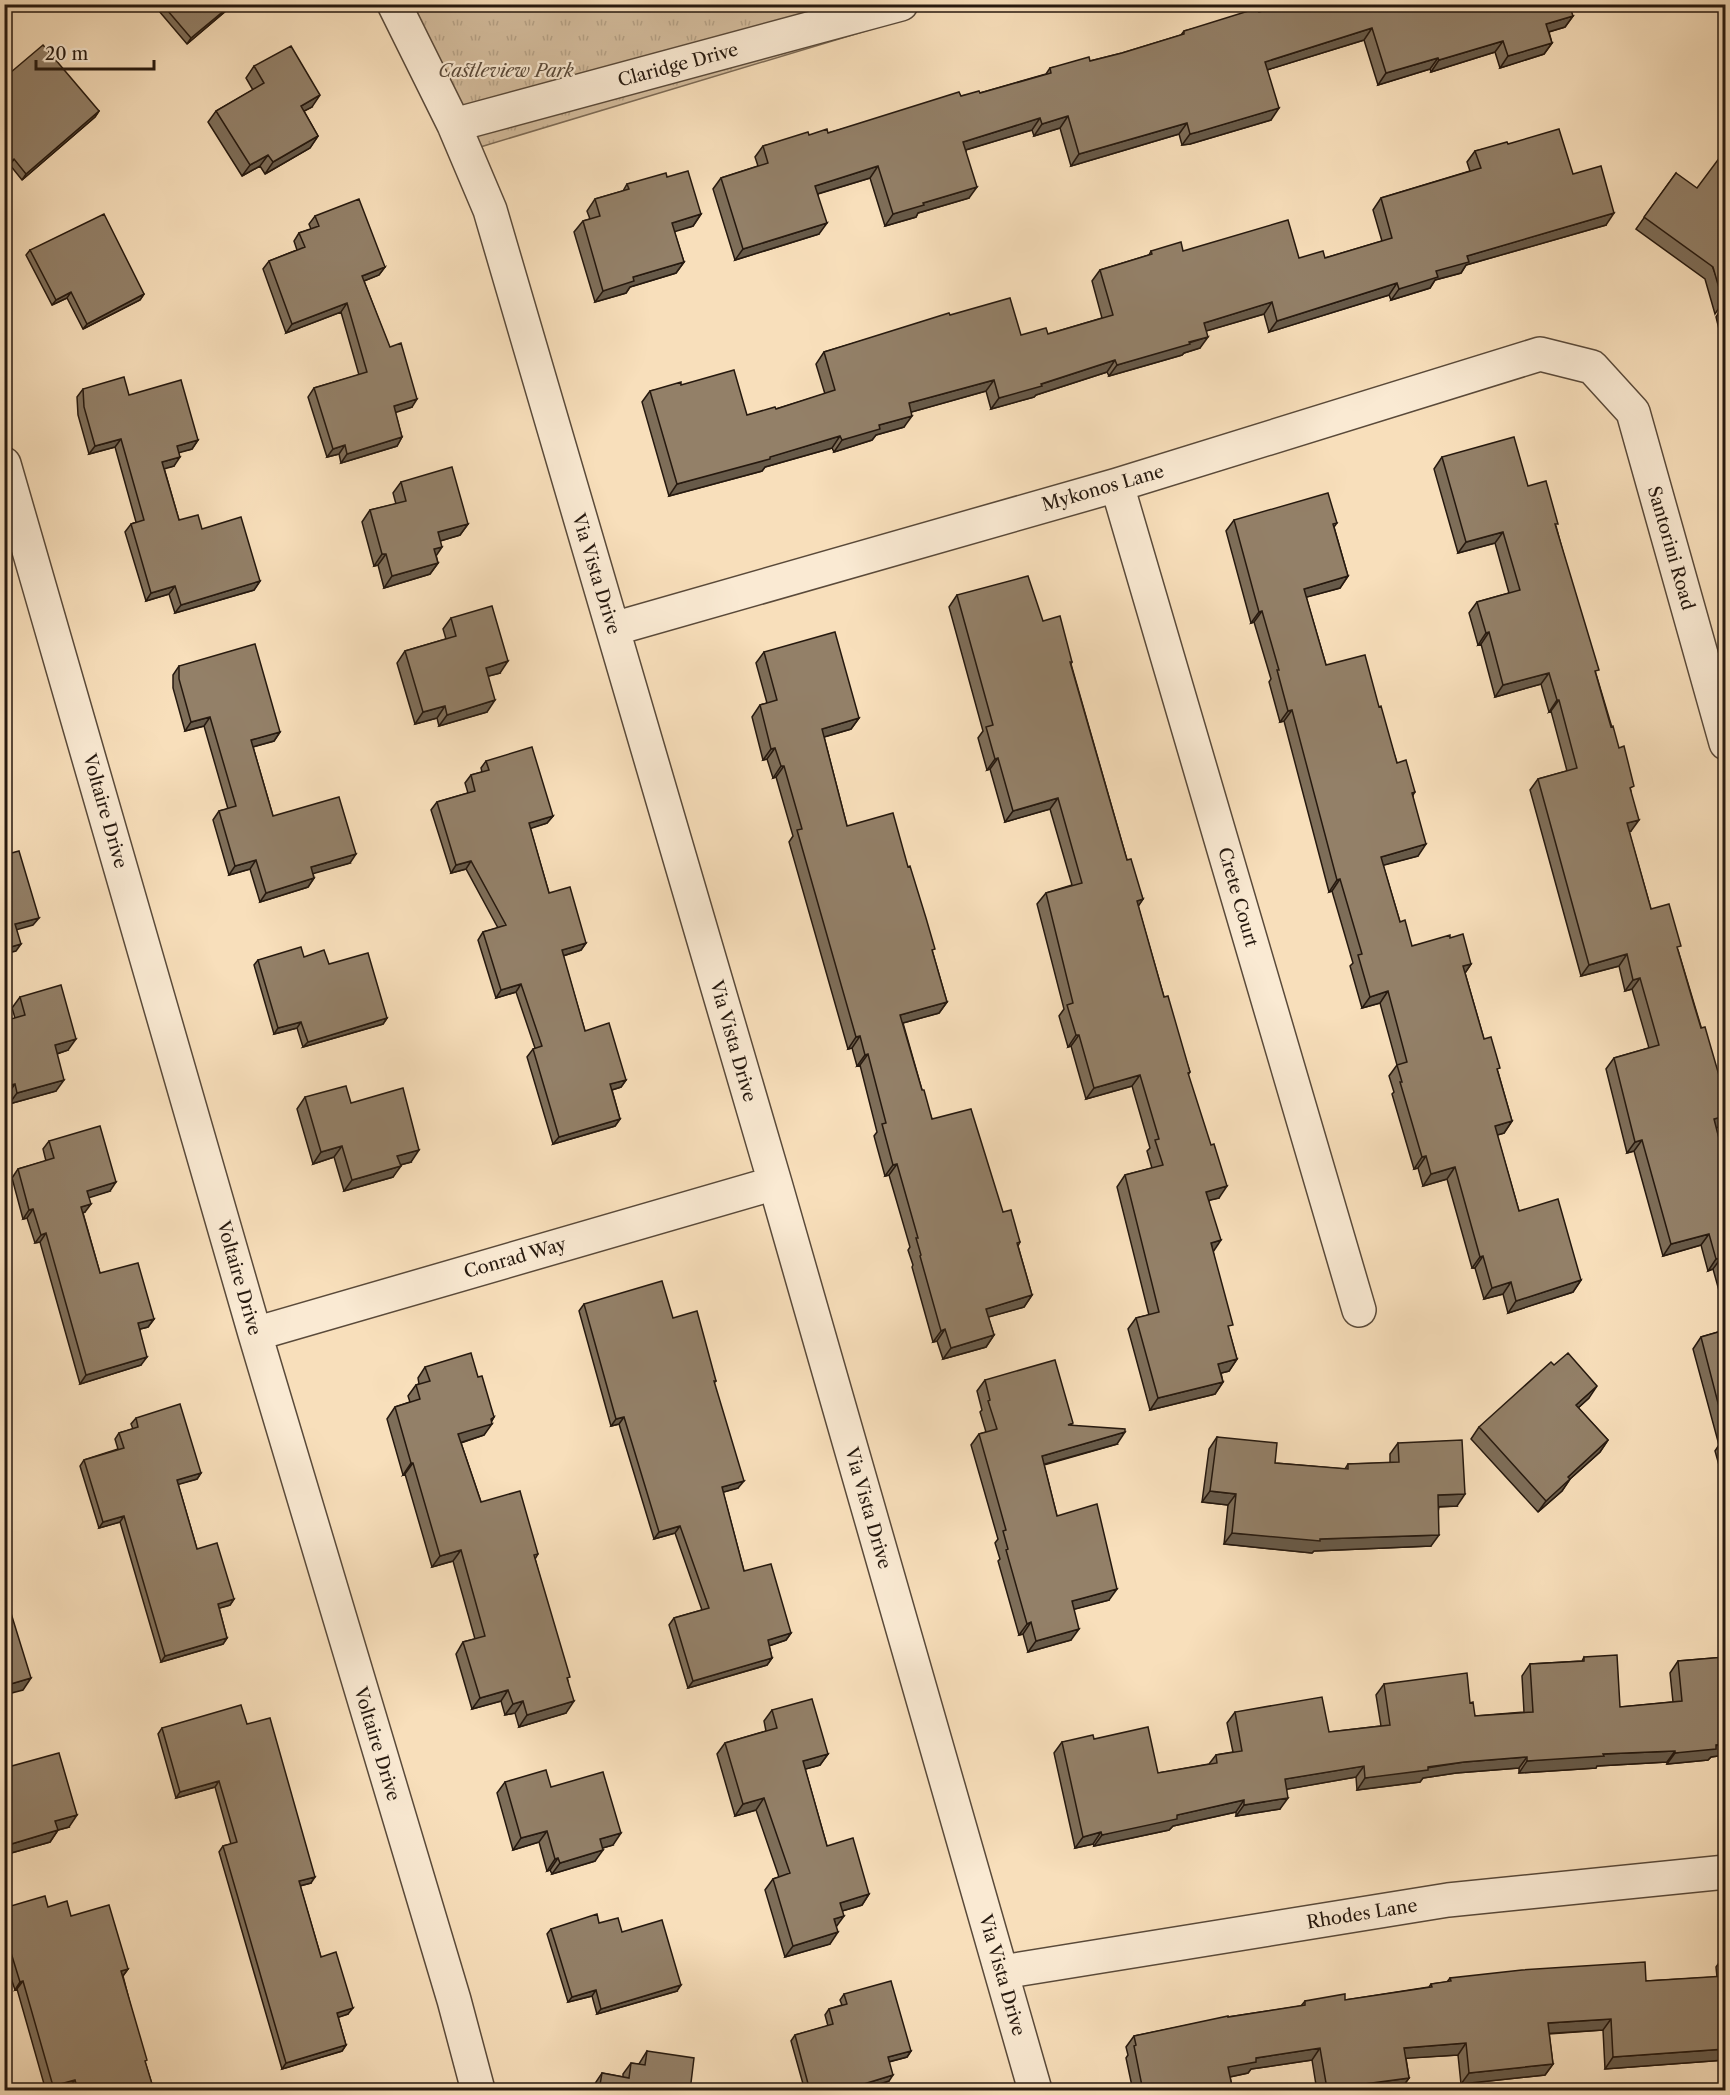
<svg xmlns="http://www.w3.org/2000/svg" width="1730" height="2095" font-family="'Libre Caslon Text',serif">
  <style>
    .park { fill: url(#park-tufts); stroke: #7d6b56; stroke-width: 1.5 }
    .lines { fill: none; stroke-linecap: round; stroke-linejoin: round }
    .minor-casing { stroke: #5a4a3a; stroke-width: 36 }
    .minor { stroke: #faead3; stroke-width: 33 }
    .wall { fill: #7e6e59; stroke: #26190f; stroke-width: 1.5 }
    .shaded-wall { fill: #675a49; stroke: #26190f; stroke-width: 1.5 }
    .building { fill: #938068; stroke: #26190f; stroke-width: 1.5 }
    .labels { text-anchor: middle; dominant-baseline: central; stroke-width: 4.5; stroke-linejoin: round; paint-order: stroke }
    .street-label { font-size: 18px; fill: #26190f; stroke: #faead3 }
    .park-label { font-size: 18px; font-style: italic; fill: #5a4a3a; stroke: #faead3 }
  </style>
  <defs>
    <pattern id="park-tufts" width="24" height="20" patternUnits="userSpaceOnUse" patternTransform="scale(1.5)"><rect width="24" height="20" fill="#d4bd9e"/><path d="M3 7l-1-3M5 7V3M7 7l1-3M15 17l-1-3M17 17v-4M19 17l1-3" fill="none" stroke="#b6a287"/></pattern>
  </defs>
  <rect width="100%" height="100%" fill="#f8dfbb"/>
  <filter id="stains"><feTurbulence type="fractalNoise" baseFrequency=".00333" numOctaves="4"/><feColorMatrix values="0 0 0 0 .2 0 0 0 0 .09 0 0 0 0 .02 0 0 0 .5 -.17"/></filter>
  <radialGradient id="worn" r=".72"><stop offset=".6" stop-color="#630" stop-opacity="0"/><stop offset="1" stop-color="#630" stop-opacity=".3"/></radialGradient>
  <!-- park -->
  <path class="park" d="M897 4 902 20 467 151 398 5Z"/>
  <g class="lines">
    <defs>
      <path id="minor" d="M394 4 454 125 490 210 775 1183 1035 2090
        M454 125 901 4
        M4 464 255 1334 454 2000 478 2090
        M1117 485 1359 1310
        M613 629 1117 485 1540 354 1592 367 1633 412 1726 743
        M255 1334 775 1183
        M1002 1972 1448 1900 1726 1872"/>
    </defs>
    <!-- minor casing -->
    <use href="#minor" class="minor-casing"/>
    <!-- minor -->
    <use href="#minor" class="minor"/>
  </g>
  <!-- wall -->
  <path class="wall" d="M153 4H234L187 44Z
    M1279 11 1573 16 1565 27 1549 32 1552 43 1544 54 1500 68 1495 52 1431 72 1430 69 1378 85 1364 40 1267 70 1271 120 1190 144 1182 145 1179 134 1071 166 1060 128 1034 136 1032 130 966 150 969 198 918 213 916 217 885 226 870 178 818 194 819 234 735 260 713 189 721 178 758 166 755 157 763 146 809 135 828 133 961 96 980 93 1046 74 1050 68 1090 61 1122 53 1181 35 1184 31 1259 12Z
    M254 66 312 107 304 111 318 136 310 148 265 174 260 166 242 176 208 122 216 111 253 90 246 78Z
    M4 78 99 111 95 117 22 180 10 165 4 169Z
    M1508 144 1573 174 1606 225 1466 265 1461 273 1435 280 1430 288 1391 300 1389 295 1269 332 1264 314 1206 331 1200 348 1184 353 1182 355 1109 376 1107 372 1036 395 1034 397 991 409 986 391 911 412 904 427 876 435 872 440 834 452 832 448 765 467 762 471 669 496 642 402 650 391 681 385 747 415 776 409 825 394 816 364 824 352 950 315 1021 335 1048 334 1102 318 1092 281 1100 270 1149 255 1151 251H1183L1299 258H1325L1382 241 1373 210 1381 198 1470 171 1467 162 1475 151Z
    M1676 173 1725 299 1715 314 1705 279 1636 229Z
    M667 177 701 214 693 226 674 231 684 262 676 273 630 287 626 293 595 302 574 232 583 221 590 219 587 211 595 199 623 191 627 184Z
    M315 216 385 267 379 275 364 281 412 407 395 412 402 437 397 446 341 463 339 454 327 457 308 397 314 388 359 375 341 312 286 333 263 269 269 261 297 250 294 241 299 233 311 229 309 224Z
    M30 250 144 294 140 300 83 329 67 298 52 305 26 255Z
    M1724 305H1725V357L1719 335 1720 333 1716 317Z
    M83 389 129 395 198 440 192 449 179 452 174 466 164 468 179 520 202 529 260 581 254 590 175 613 169 594 146 601 125 532 131 524 136 522 115 447 89 454 78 415 77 397Z
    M1442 457 1528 486 1556 526 1596 674 1631 791V831L1629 832 1651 909 1678 950 1723 1100 1719 1127 1716 1128 1725 1162V1312L1713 1269 1708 1271 1701 1245 1663 1256 1634 1151 1627 1153 1606 1069 1614 1058 1649 1048 1632 989 1625 991 1619 966 1581 976 1530 790 1538 779 1567 771 1551 711 1549 712 1541 684 1495 697 1481 644 1478 645 1469 613 1477 602 1509 593 1495 543 1458 553 1434 469Z
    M401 482 468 524 460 535 440 541 436 555 438 563 430 574 384 588 378 565 374 566 362 522 370 510 396 504 393 493Z
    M1234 520 1337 523 1334 527 1348 576 1340 588 1306 597 1326 665 1379 707 1397 763 1415 792 1413 795 1418 856 1383 865 1400 922 1412 946 1450 938 1471 964 1465 973 1484 1039 1498 1072 1512 1121 1504 1133 1497 1135 1519 1211 1581 1280 1573 1292 1508 1313 1503 1294 1484 1299 1475 1268H1472L1447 1179 1423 1186 1418 1168 1414 1169 1392 1094 1394 1092 1389 1076 1397 1065 1380 1003 1362 1008 1350 966 1353 963 1332 891 1329 892 1284 721 1280 722 1269 682 1271 679 1254 622 1251 623 1226 531Z
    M957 595 1043 621 1072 662 1071 664 1127 860 1143 899 1138 906 1164 997 1190 1072 1188 1075 1219 1198 1209 1200 1213 1251 1229 1331 1237 1359 1229 1371 1221 1373 1223 1382 1215 1394 1150 1410 1128 1329 1136 1318 1149 1315 1117 1187 1125 1175 1152 1168 1147 1151 1150 1148 1132 1086 1086 1099 1071 1046 1068 1047 1059 1016 1064 1009 1037 904 1046 893 1072 885 1050 809 1005 822 990 769 987 770 978 738 983 731 949 607Z
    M451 618 500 673 488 676 487 712 439 726 437 718 415 724 397 663 405 651 446 639 443 629Z
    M764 652 859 718 851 729 824 737 847 826 908 867 947 1002 939 1013 903 1023 922 1090 932 1119 1003 1212 1020 1242 1018 1246 1032 1295 1024 1307 988 1317 994 1335 986 1347 943 1359 937 1341 933 1342 912 1267 913 1265 908 1250 910 1247 889 1175 885 1176 874 1136 877 1132 860 1065 857 1066 852 1048 848 1049 789 842 793 836 776 777 773 778 767 759 763 760 752 717 760 705 767 703 756 663Z
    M179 666 280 732 274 741 253 747 273 816 350 863 313 873 314 878 308 887 260 902 250 869 229 875 213 820 219 811 228 809 204 726 185 731 173 688V675Z
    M486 761 553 816 547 823 530 828 549 893 586 943 581 950 563 956 585 1031 626 1080 621 1087 612 1090 620 1119 615 1126 553 1144 527 1057 533 1049 535 1048 516 992 496 998 478 940 483 932 498 928 466 869 451 873 431 810 437 802 468 793 465 783 471 775 482 772 481 768Z
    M304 957 329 964 387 1018 383 1024 303 1047 297 1028 274 1034 254 965 258 960Z
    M20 997 68 1050 57 1054 56 1091 9 1104 7 1095 15 1018 12 1008Z
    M305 1097 351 1103 411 1162 400 1165 393 1177 344 1191 334 1157 313 1164 297 1109Z
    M49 1141 110 1191 89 1197 85 1212 83 1213 100 1273 154 1319 148 1327 140 1329 141 1365 80 1384 40 1242 35 1243 27 1218 23 1219 12 1178 18 1169 46 1161 43 1149Z
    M584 1304 673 1318 716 1381 714 1383 738 1488 723 1492 744 1571 791 1633 786 1640 769 1646 772 1658 767 1665 688 1688 669 1625 674 1618 702 1610 675 1533 654 1539 619 1424 611 1426 579 1311Z
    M1725 1330V1482L1724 1483 1715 1451 1719 1445 1693 1349 1701 1337Z
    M425 1367 478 1377 494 1417 484 1435 461 1443 481 1502 538 1554 535 1559 568 1681 566 1713 519 1727 515 1713 505 1715 501 1701 472 1709 456 1654 463 1642 475 1639 453 1561 432 1567 405 1474 403 1475 387 1419 395 1407 410 1402 408 1396 416 1385 419 1384 418 1378Z
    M985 1380 1072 1425 1117 1444 1044 1465 1057 1516 1109 1600 1074 1609 1071 1640 1028 1652 1023 1634 1019 1635 998 1561 1000 1559 995 1543 998 1539 971 1445 979 1434 986 1432 980 1412 982 1410 977 1391Z
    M1589 1398 1578 1408 1608 1440 1600 1452 1570 1479 1562 1491 1538 1512 1471 1439 1479 1427Z
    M136 1418 201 1473 197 1479 178 1484 197 1549 234 1599 230 1605 219 1608 227 1638 223 1644 161 1662 120 1522 99 1528 80 1466 84 1460 118 1449 115 1439 119 1433 133 1429 131 1424Z
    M1217 1437 1275 1463 1345 1469 1348 1464 1390 1463V1454L1398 1443 1457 1506 1439 1507 1431 1546 1314 1551 1312 1553 1224 1544 1228 1505 1202 1502 1209 1449Z
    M1584 1657 1620 1707 1673 1702 1670 1673 1678 1661 1725 1657V1755L1711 1757 1708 1760 1667 1764V1762L1597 1766 1596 1768 1519 1773V1768L1456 1773 1423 1778 1420 1782 1357 1790 1356 1777 1287 1789 1280 1809 1236 1816V1812L1173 1826 1169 1830 1094 1846 1093 1844 1075 1848 1054 1753 1062 1742 1094 1739 1158 1773 1209 1764 1216 1755 1233 1752 1227 1723 1235 1712 1329 1732 1381 1726 1376 1695 1384 1684 1470 1703 1475 1716 1524 1712 1522 1676 1530 1664 1582 1661Z
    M772 1710 828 1754 820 1765 805 1769 827 1846 869 1894 862 1905 842 1911 830 1944 785 1957 765 1890 773 1879 779 1877 756 1810 735 1816 717 1754 725 1743 766 1731 764 1721Z
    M247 1724 311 1883 300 1886 321 1957 348 2014 338 2017 346 2045 342 2051 282 2069 219 1852 223 1846 231 1844 215 1787 176 1798 158 1734 162 1728Z
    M4 1756 8 1767 69 1827 58 1830 50 1842 4 1855Z
    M505 1782 551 1787 613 1845 602 1848 595 1861 552 1874 550 1870 547 1871 539 1842 513 1850 497 1793Z
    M48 1907 71 1916 128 1969 123 1976 145 2062 152 2084 147 2091H70L69 2088 60 2091H46L17 1989 15 1990 4 1957V1908Z
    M599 1923 622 1932 677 1991 597 2014 592 1996 568 2002 547 1934 551 1929Z
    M1724 1956H1725V2060L1605 2069 1603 2030 1549 2034 1553 2064 1545 2075 1461 2084 1458 2055 1406 2058 1409 2078 1401 2089 1391 2091H1317L1312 2060 1251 2069 1248 2073 1230 2077 1233 2091H1133L1126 2058 1128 2055 1126 2047 1134 2036 1228 2017 1301 2006 1305 2001 1345 2000 1429 1987 1431 1984 1447 1982 1450 1978 1646 1981 1717 1977 1716 1967Z
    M844 1994 911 2051 907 2057 889 2062V2081L857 2091H805L791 2041 795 2035 828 2026 825 2015 829 2009 842 2005 840 2000Z
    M647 2051 690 2091H593L594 2085 602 2073 623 2077V2074L631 2063 639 2064Z"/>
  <!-- shaded-wall -->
  <path class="shaded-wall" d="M232 4H234L187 44 191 38Z
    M1573 16 1565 27 1538 35 1546 24Z
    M1372 28 1364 40 1257 73 1265 62Z
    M1503 41 1495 52 1431 72 1439 60Z
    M1552 43 1544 54 1500 68 1508 56Z
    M1438 58 1430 69 1378 85 1386 73Z
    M320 95 312 107 293 117 301 106Z
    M1279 108 1271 120 1190 144 1182 145 1190 134Z
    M99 111 95 117 22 180 26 174Z
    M1068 116 1060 128 1034 136 1042 124Z
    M1040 118 1032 130 955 153 963 142Z
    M1187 123 1179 134 1071 166 1079 154Z
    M318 136 310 148 265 174 273 162Z
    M268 155 260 166 242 176 250 165Z
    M14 159 10 165 4 169V167Z
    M878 166 870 178 807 197 815 186Z
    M977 187 969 198 918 213 916 217 885 226 893 214 923 203Z
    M1614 213 1606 225 1466 265 1461 273 1435 280 1430 288 1391 300 1399 289 1467 256Z
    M701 214 693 226 664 235 672 223Z
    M827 223 819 234 735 260 743 249Z
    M684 262 676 273 630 287 626 293 595 302 603 291 633 277Z
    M385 267 379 275 356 284 362 276Z
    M1397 283 1389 295 1269 332 1277 321Z
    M71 292 67 298 52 305 56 300Z
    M144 294 140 300 83 329 87 324Z
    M1272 302 1264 314 1196 334 1204 323Z
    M347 303 341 312 286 333 292 324Z
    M1208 337 1200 348 1184 353 1182 355 1109 376 1117 365Z
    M1115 360 1107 372 1036 395 1034 397 991 409 999 398Z
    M994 380 986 391 901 415 909 403Z
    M417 399 412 407 388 415 394 406Z
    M912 416 904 427 876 435 872 440 834 452 842 440 879 425Z
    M840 436 832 448 765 467 762 471 669 496 677 484Z
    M402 437 397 446 341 463 347 454Z
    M121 439 115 447 89 454 95 446Z
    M198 440 192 449 171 455 177 446Z
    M345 445 339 454 327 457 333 449Z
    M180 457 174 466 157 471 162 462Z
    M468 524 460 535 430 544 438 532Z
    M1503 532 1495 543 1458 553 1466 542Z
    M442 547 434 559V549Z
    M382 554H386L378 565 374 566Z
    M438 563 430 574 384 588 392 576Z
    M1348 576 1340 588 1296 600 1304 589Z
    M260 581 254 590 175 613 181 605Z
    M175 586 169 594 146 601 151 593Z
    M1262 611 1254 622 1251 623 1259 612Z
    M1489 632 1481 644 1478 645 1486 633Z
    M508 661 500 673 478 679 486 668Z
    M1549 673 1541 684 1495 697 1503 685Z
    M495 700 487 712 439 726 447 715Z
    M1557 700H1559L1551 711 1549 712Z
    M445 706 437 718 415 724 423 712Z
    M1292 710 1284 721 1280 722 1288 711Z
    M210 717 204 726 185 731 191 722Z
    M859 718 851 729 814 740 822 729Z
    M280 732 274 741 245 749 251 740Z
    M775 748 767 759 763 760 771 749Z
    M998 758 990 769 987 770 995 759Z
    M781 766H784L776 777 773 778Z
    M1058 798 1050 809 1005 822 1013 811Z
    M553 816 547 823 523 831 529 823Z
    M1639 820 1631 831 1619 835 1627 823Z
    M1426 844 1418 856 1373 868 1381 857Z
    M356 854 350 863 305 876 311 867Z
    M256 860 250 869 229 875 235 866Z
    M471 861 466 869 451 873 456 865Z
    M314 878 308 887 260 902 266 893Z
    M1340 879 1332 891 1329 892 1337 880Z
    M1143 899 1135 911 1137 901Z
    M39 918 33 925 9 932 15 924Z
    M586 943 581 950 556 958 562 950Z
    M21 944 16 951 4 954V949Z
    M1627 954 1619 966 1581 976 1589 965Z
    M1471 964 1463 976V966Z
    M1640 978 1632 989 1625 991 1633 980Z
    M521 984 516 992 496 998 501 990Z
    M1388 991 1380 1003 1362 1008 1370 997Z
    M947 1002 939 1013 892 1026 900 1015Z
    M387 1018 383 1024 303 1047 308 1042Z
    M301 1022 297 1028 274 1034 278 1028Z
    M1076 1035H1079L1071 1046 1068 1047Z
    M860 1036 852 1048 848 1049 856 1037Z
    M76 1039 68 1050 47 1057 55 1045Z
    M868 1054 860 1065 857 1066 865 1055Z
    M1140 1075 1132 1086 1086 1099 1094 1088Z
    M64 1080 56 1091 9 1104 17 1093Z
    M626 1080 621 1087 605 1092 610 1084Z
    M15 1084 7 1095 4 1096V1087Z
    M1725 1116V1118L1719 1127 1706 1131 1714 1119Z
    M620 1119 615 1126 553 1144 559 1137Z
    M1512 1121 1504 1133 1487 1138 1495 1126Z
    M1642 1140 1634 1151 1627 1153 1635 1142Z
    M342 1146 334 1157 313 1164 321 1152Z
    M419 1150 411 1162 389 1168 397 1156Z
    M1426 1156 1418 1168 1414 1169 1422 1157Z
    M897 1164 889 1175 885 1176 893 1165Z
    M401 1166 393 1177 344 1191 352 1180Z
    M1455 1167 1447 1179 1423 1186 1431 1174Z
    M116 1182 110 1191 82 1200 87 1191Z
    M1227 1186 1219 1198 1198 1203 1206 1192Z
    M91 1204 85 1212 75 1215 81 1207Z
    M33 1209 27 1218 23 1219 29 1210Z
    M46 1233 40 1242 35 1243 41 1235Z
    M1709 1234 1701 1245 1663 1256 1671 1244Z
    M1221 1240 1213 1252 1211 1243Z
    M1483 1256 1475 1268H1472L1480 1257Z
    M1721 1258 1713 1269 1708 1271 1716 1259Z
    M1581 1280 1573 1292 1508 1313 1516 1301Z
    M1511 1282 1503 1294 1484 1299 1492 1288Z
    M1032 1295 1024 1307 978 1320 986 1309Z
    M154 1319 148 1327 132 1331 138 1323Z
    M945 1329 937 1341 933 1342 941 1331Z
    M994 1335 986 1347 943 1359 951 1348Z
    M147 1357 141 1365 80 1384 86 1375Z
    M1237 1359 1229 1371 1210 1376 1218 1364Z
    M1223 1382 1215 1394 1150 1410 1158 1398Z
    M1597 1386 1589 1398 1568 1417 1576 1405Z
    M494 1417 489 1425 492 1424 484 1435 450 1446 458 1434Z
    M624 1417 619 1424 611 1426 616 1419Z
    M1125 1432 1117 1444 1034 1467 1042 1456Z
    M1608 1440 1600 1452 1570 1479 1562 1491 1538 1512 1546 1501 1568 1477Z
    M411 1463H413L405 1474 403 1475Z
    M201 1473 197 1479 173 1486 177 1480Z
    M744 1481 738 1488 717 1494 722 1487Z
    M1210 1491 1236 1494 1228 1505 1202 1502Z
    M1465 1494 1457 1506 1430 1507 1438 1495Z
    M124 1516 120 1522 99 1528 103 1522Z
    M680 1526 675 1533 654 1539 659 1532Z
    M1232 1533 1320 1539 1439 1535 1431 1546 1314 1551 1312 1553 1224 1544Z
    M461 1550 453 1561 432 1567 440 1556Z
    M1117 1589 1109 1600 1064 1612 1072 1601Z
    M234 1599 230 1605 213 1610 218 1604Z
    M1031 1622 1023 1634 1019 1635 1027 1624Z
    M1079 1629 1071 1640 1028 1652 1036 1641Z
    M791 1633 786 1640 762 1648 768 1640Z
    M227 1638 223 1644 161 1662 165 1656Z
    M772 1658 767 1665 688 1688 693 1681Z
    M31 1678 23 1690 4 1695V1686Z
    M508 1690 501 1701 472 1709 480 1698Z
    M523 1701 515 1713 505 1715 513 1704Z
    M574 1701 566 1713 519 1727 527 1715Z
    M1725 1744V1755L1711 1757 1708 1760 1667 1764 1675 1753Z
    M1675 1751 1667 1762 1597 1766 1596 1768 1519 1773 1527 1761 1603 1754Z
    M828 1754 820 1765 795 1772 803 1761Z
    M1527 1757 1519 1768 1456 1773 1423 1778 1420 1782 1357 1790 1365 1778 1464 1762Z
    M1364 1766 1356 1777 1277 1791 1285 1779Z
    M219 1781 215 1787 176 1798 180 1792Z
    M764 1798 756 1810 735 1816 743 1804Z
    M1288 1798 1280 1809 1236 1816 1244 1805Z
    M1244 1800 1236 1812 1173 1826 1169 1830 1094 1846 1102 1835 1177 1815Z
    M77 1815 69 1827 47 1833 55 1821Z
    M58 1830 50 1842 4 1855V1850L8 1845Z
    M547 1831 539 1842 513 1850 521 1838Z
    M1101 1832 1093 1844 1075 1848 1083 1837Z
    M621 1833 613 1845 592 1851 600 1839Z
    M603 1850 595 1861 552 1874 560 1863Z
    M558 1858 550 1870 547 1871 555 1859Z
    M315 1877 311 1883 295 1887 299 1881Z
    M869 1894 862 1905 832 1914 840 1903Z
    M844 1916 836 1927 834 1919Z
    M838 1932 830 1944 785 1957 793 1946Z
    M128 1969 122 1977 121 1971Z
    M23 1981 17 1989 15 1990 20 1982Z
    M681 1985 677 1991 597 2014 601 2009Z
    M596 1990 592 1996 568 2002 572 1997Z
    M353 2008 348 2014 333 2019 337 2013Z
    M1611 2019 1603 2030 1540 2034 1548 2023Z
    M1466 2043 1458 2055 1396 2059 1404 2048Z
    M346 2045 342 2051 282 2069 286 2063Z
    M1320 2048 1312 2060 1251 2069 1248 2073 1220 2079 1228 2067 1256 2058Z
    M1725 2049V2060L1605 2069 1613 2057Z
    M911 2051 907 2057 884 2063 888 2057Z
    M1553 2064 1545 2075 1461 2084 1469 2073Z
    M893 2075 889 2081 857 2091H841Z
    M1409 2078 1401 2089 1391 2091H1326L1327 2089Z
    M75 2080 69 2088 60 2091H50L53 2086Z
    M152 2084 147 2091H132V2089Z"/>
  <!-- building -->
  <path class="building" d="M162 4H232L191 38Z
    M1299 4H1569L1573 16 1546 24 1552 43 1508 56 1503 41 1439 60 1438 58 1386 73 1372 28 1265 62 1279 108 1198 132 1190 134 1187 123 1079 154 1068 116 1042 124 1040 118 963 142 977 187 923 203 924 205 893 214 878 166 815 186 827 223 743 249 721 178 768 163 763 146 808 132 809 135 827 129 828 133 959 92 961 96 979 91 980 93 1051 73 1050 68 1089 57 1090 61 1122 53 1184 34V31L1258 8 1259 12 1278 6 1279 11Z
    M43 45 99 111 26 174 14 159 4 167V78Z
    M291 46 320 95 301 106 318 136 273 162 268 155 250 165 216 111 264 83 254 66Z
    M1559 129 1573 174 1601 166 1614 213 1467 256 1469 262 1436 271 1438 277 1399 289 1397 283 1277 321 1272 302 1204 323 1208 337 1189 342 1190 344 1117 365 1115 360 1041 384 1042 386 999 398 994 380 909 403 912 416 879 425 880 429 842 440 840 436 770 457V459L677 484 650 391 681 382V385L734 370 747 415 775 407 776 409 835 390 824 352 949 313 950 315 1010 298 1021 335 1046 328 1048 334 1113 315 1100 270 1152 254 1151 251 1181 242 1183 251 1288 220 1299 258 1323 251 1325 258 1392 238 1381 198 1481 168 1475 151 1507 142 1508 144Z
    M1720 157 1725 161V299L1723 302 1713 267 1644 217 1676 173 1697 188Z
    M688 171 701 214 672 223 684 262 633 277 634 281 603 291 583 221 600 216 595 199 629 189 627 184 666 173 667 177Z
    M359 199 385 267 362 276 390 347 401 343 417 399 394 406 402 437 347 454 345 445 333 449 314 388 367 372 347 303 292 324 269 261 305 247 299 233 319 226 315 216Z
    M104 214 144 294 87 324 71 292 56 300 30 250Z
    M124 377 129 395 181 380 198 440 177 446 180 457 162 462 179 520 198 515 202 529 241 517 260 581 181 605 175 586 151 593 131 524 144 520 121 439 95 446 84 407 83 389Z
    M1514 437 1528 486 1546 481 1558 524H1555L1599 670 1595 671 1611 727 1613 726 1619 748 1624 746 1634 786 1630 788 1639 820 1627 823 1651 909 1669 904 1681 946 1677 947 1694 1005 1701 1028 1705 1027 1725 1096 1722 1097 1725 1109V1116L1714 1119 1725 1162V1273L1721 1258 1716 1259 1709 1234 1671 1244 1642 1140 1635 1142 1614 1058 1659 1045 1640 978 1633 980 1627 954 1589 965 1538 779 1577 768 1559 700H1557L1549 673 1503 685 1489 632 1486 633 1477 602 1520 590 1503 532 1466 542 1442 457Z
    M452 467 468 524 438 532 442 547 434 549 438 563 392 576 386 554H382L370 510 406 501 401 482Z
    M1328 493 1337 523 1333 524 1348 576 1304 589 1326 665 1365 655 1379 707 1381 706 1397 763 1406 760 1415 792 1412 793 1426 844 1381 857 1400 922 1405 920 1412 946 1450 935V938L1463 934 1471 964 1463 966 1484 1039 1491 1037 1500 1068 1497 1069 1512 1121 1495 1126 1519 1211 1558 1199 1581 1280 1516 1301 1511 1282 1492 1288 1483 1256 1480 1257 1455 1167 1431 1174 1426 1156 1422 1157 1400 1082H1402L1397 1065 1407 1062 1388 991 1370 997 1358 955 1362 954 1340 879 1337 880 1292 710 1288 711 1277 670H1279L1262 611 1259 612 1234 520Z
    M1028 576 1043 621 1060 616 1072 662H1070L1127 860 1131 859 1143 899 1137 901 1164 997 1168 996 1190 1072 1188 1073 1211 1145 1214 1144 1227 1186 1206 1192 1221 1240 1211 1243 1233 1325 1228 1326 1237 1359 1218 1364 1223 1382 1158 1398 1136 1318 1159 1312 1125 1175 1163 1165 1155 1140 1159 1139 1140 1075 1094 1088 1079 1035H1076L1067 1005 1073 1003 1046 893 1082 883 1058 798 1013 811 998 758 995 759 986 727 993 725 957 595Z
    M492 606 508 661 486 668 495 700 447 715 445 706 423 712 405 651 456 636 451 618Z
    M835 632 859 718 822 729 847 826 893 813 908 867 910 866 926 918 935 949 932 950 947 1002 900 1015 922 1090H924L932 1119 971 1109 1003 1212 1011 1210 1020 1242 1017 1243 1032 1295 986 1309 994 1335 951 1348 945 1329 941 1331 920 1256 921 1255 916 1238H918L897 1164 893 1165 882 1124 886 1123 868 1054 865 1055 860 1036 856 1037 797 830 802 829 784 766H781L775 748 771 749 760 705 777 700 764 652Z
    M255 644 280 732 251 740 273 816 339 797 356 854 311 867 314 878 266 893 256 860 235 866 219 811 236 806 210 717 191 722 179 679V666Z
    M532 747 553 816 529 823 549 893 570 887 586 943 562 950 585 1031 609 1023 626 1080 610 1084 620 1119 559 1137 533 1049 542 1046 521 984 501 990 483 932 506 925 471 861 456 865 437 802 475 791 471 775 489 770 486 761Z
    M19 851 39 918 15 924 21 944 4 949V855Z
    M301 947 304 957 324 950 329 964 368 953 387 1018 308 1042 301 1022 278 1028 258 960Z
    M61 985 76 1039 55 1045 64 1080 17 1093 15 1084 4 1087V1021L25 1015 20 997Z
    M346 1086 351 1103 403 1088 419 1150 397 1156 401 1166 352 1180 342 1146 321 1152 305 1097Z
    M100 1126 116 1182 87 1191 91 1204 81 1207 100 1273 138 1263 154 1319 138 1323 147 1357 86 1375 46 1233 41 1235 33 1209 29 1210 18 1169 54 1158 49 1141Z
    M662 1281 673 1318 697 1311 716 1381H714L744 1481 722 1487 744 1571 771 1564 791 1633 768 1640 772 1658 693 1681 674 1618 709 1608 680 1526 659 1532 624 1417 616 1419 584 1304Z
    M1725 1330V1430L1701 1337Z
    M471 1353 478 1377 482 1376 494 1417 491 1419 492 1424 458 1434 481 1502 520 1491 538 1554 534 1555 570 1677 567 1678 574 1701 527 1715 523 1701 513 1704 508 1690 480 1698 463 1642 485 1636 461 1550 440 1556 413 1463H411L395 1407 420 1399 416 1385 430 1381 425 1367Z
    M1568 1353 1597 1386 1576 1405 1608 1440 1568 1477 1570 1479 1546 1501 1479 1427 1551 1362 1554 1365Z
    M1055 1360 1073 1423 1068 1425 1125 1429V1432L1042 1456 1057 1516 1097 1504 1117 1589 1072 1601 1079 1629 1036 1641 1031 1622 1027 1624 1006 1550 1008 1549 1003 1531 1006 1530 979 1434 997 1429 988 1401 990 1400 985 1380Z
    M180 1404 201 1473 177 1480 197 1549 217 1543 234 1599 218 1604 227 1638 165 1656 124 1516 103 1522 84 1460 124 1448 119 1433 138 1427 136 1418Z
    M1217 1437 1277 1443 1275 1463 1348 1469V1464L1399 1462 1398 1443 1462 1440 1465 1494 1438 1495 1439 1535 1320 1539V1541L1232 1533 1236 1494 1210 1491Z
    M1725 1439V1449L1723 1440Z
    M10 1610 31 1678 4 1686V1612Z
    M1617 1655 1620 1707 1682 1701 1678 1661 1725 1657V1744L1716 1745V1749L1675 1753V1751L1603 1754 1604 1756 1527 1761V1757L1464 1762 1428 1767V1770L1365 1778 1364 1766 1285 1779 1288 1798 1244 1805V1800L1177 1815V1819L1102 1835 1101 1832 1083 1837 1062 1742 1093 1735 1094 1739 1148 1727 1158 1773 1217 1763 1216 1755 1242 1751 1235 1712 1322 1697 1329 1732 1390 1725 1384 1684 1467 1673 1470 1703 1473 1702 1475 1716 1533 1712 1530 1664 1584 1661V1657Z
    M812 1699 828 1754 803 1761 827 1846 853 1838 869 1894 840 1903 844 1916 834 1919 838 1932 793 1946 773 1879 790 1873 764 1798 743 1804 725 1743 777 1728 772 1710Z
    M241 1705 247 1724 270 1718 315 1877 299 1881 321 1957 336 1952 353 2008 337 2013 346 2045 286 2063 223 1846 237 1842 219 1781 180 1792 162 1728Z
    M59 1753 77 1815 55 1821 58 1830 8 1845 4 1832V1756L8 1767Z
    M546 1770 551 1787 603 1772 621 1833 600 1839 603 1850 560 1863 558 1858 555 1859 547 1831 521 1838 505 1782Z
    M45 1896 48 1907 67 1901 71 1916 109 1905 128 1969 121 1971 147 2060 145 2061 152 2084 132 2089 133 2091H78L75 2080 53 2086 23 1981 20 1982 4 1930V1908Z
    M597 1914 599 1923 618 1918 622 1932 662 1920 681 1985 601 2009 596 1990 572 1997 551 1929Z
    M1724 1956H1725V2049L1613 2057 1611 2019 1548 2023 1553 2064 1469 2073 1466 2043 1404 2048 1409 2078 1327 2089 1320 2048 1256 2058V2062L1228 2067 1233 2091H1143L1134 2046 1136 2045 1134 2036 1228 2016V2017L1305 2005V2001L1345 1994V2000L1432 1987 1431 1984 1451 1981 1450 1978 1522 1970 1645 1962 1646 1981 1725 1976Z
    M891 1981 911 2051 888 2057 893 2075 841 2091H810L795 2035 833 2024 829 2009 847 2004 844 1994Z
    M647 2051 694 2058 690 2091H599L602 2073 629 2078 631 2063 645 2065Z"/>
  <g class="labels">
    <!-- street labels -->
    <g class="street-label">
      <text transform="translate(678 65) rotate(-15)">Claridge Drive</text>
      <text transform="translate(1103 488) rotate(-16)">Mykonos Lane</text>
      <text transform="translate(1671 548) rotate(74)">Santorini Road</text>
      <text transform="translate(596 574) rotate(73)">Via Vista Drive</text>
      <text transform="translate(105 811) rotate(74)">Voltaire Drive</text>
      <text transform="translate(1238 897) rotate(74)">Crete Court</text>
      <text transform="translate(733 1041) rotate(74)">Via Vista Drive</text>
      <text transform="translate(515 1258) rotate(-16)">Conrad Way</text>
      <text transform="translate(239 1278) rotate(74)">Voltaire Drive</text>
      <text transform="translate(868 1508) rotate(74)">Via Vista Drive</text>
      <text transform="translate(377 1744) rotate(73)">Voltaire Drive</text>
      <text transform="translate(1362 1914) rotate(-9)">Rhodes Lane</text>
      <text transform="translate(1002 1975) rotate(74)">Via Vista Drive</text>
    </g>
    <!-- park labels -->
    <g class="park-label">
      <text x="506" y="71">Castleview Park</text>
    </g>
  </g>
  <!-- margin -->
  <rect width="1730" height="2095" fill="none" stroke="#f8dfbb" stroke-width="24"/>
  <rect x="6" y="6" width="1718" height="2083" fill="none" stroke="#26190f" stroke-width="3"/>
  <rect x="12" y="12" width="1706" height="2071" fill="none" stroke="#26190f" stroke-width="1.5"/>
  <!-- scale -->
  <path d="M36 60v9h118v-9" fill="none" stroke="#26190f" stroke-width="3"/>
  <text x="45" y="60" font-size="18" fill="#26190f" stroke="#faead3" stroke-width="4.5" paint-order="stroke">20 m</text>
  <rect width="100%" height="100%" filter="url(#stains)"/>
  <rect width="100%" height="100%" fill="url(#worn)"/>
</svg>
